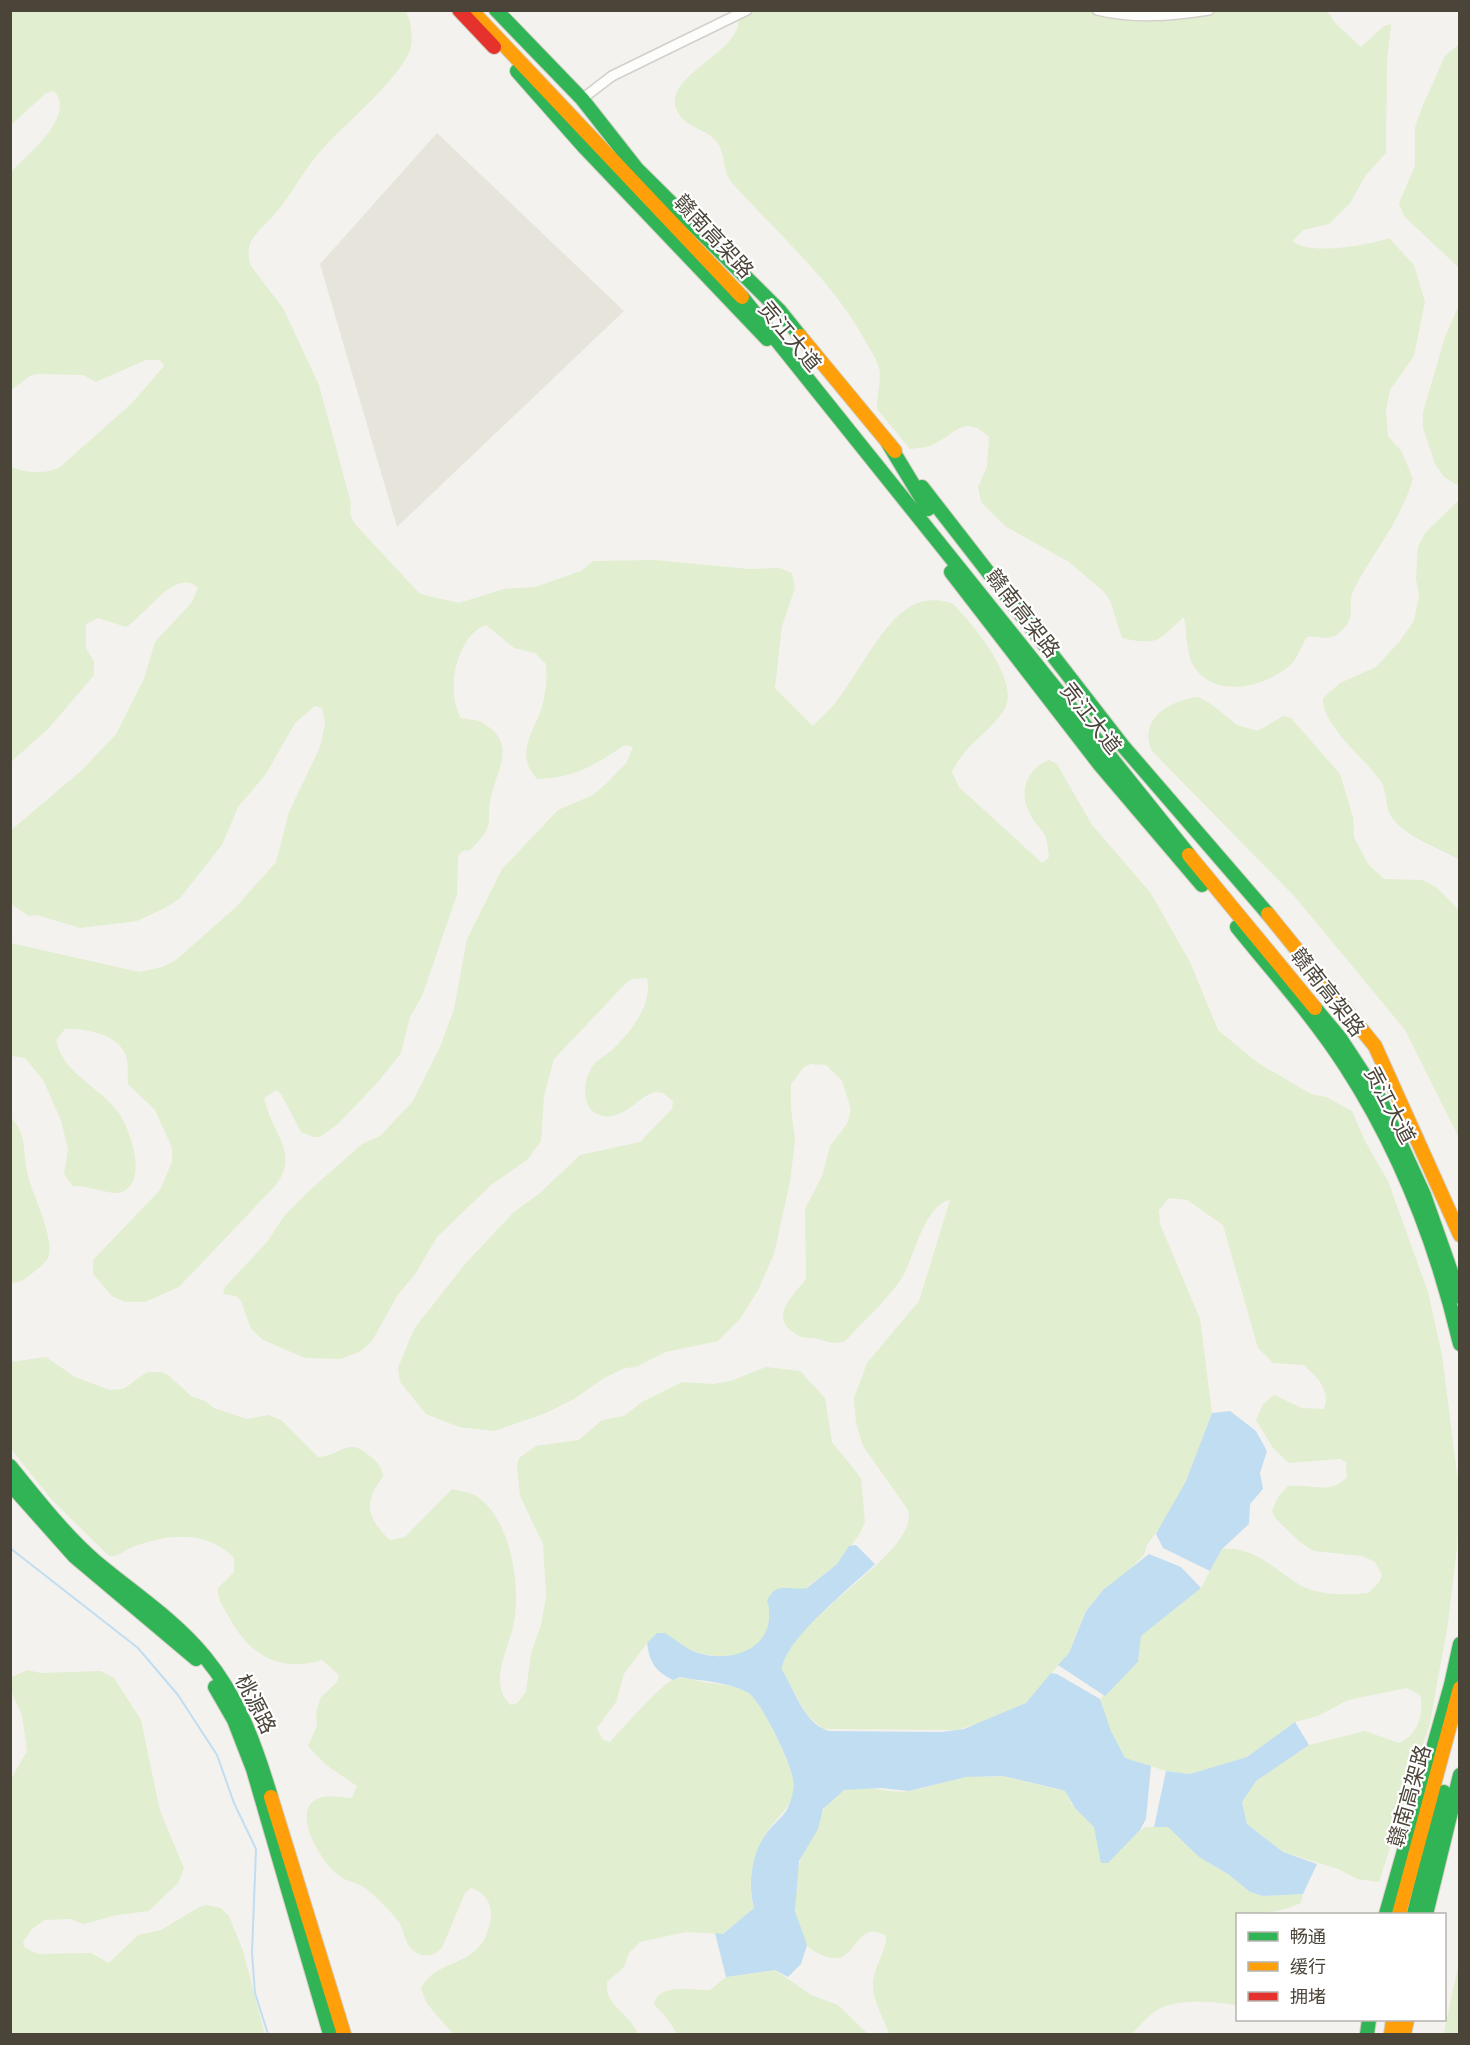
<svg xmlns="http://www.w3.org/2000/svg" width="1470" height="2045" font-family="Cabin,'Noto Sans SC',sans-serif">
  <style>
    .residential { fill: #e7e4dc }
    .green { fill: #e1eecf }
    .water { fill: #c0ddf1 }
    .lines { fill: none; stroke-linecap: round; stroke-linejoin: round }
    .stream { stroke: #c0ddf1; stroke-width: 2 }
    .street-casing { stroke: #d2d0cb; stroke-width: 12 }
    .fast-casing { stroke: #d3cfc5; stroke-width: 16 }
    .slow-casing { stroke: #d3cfc5; stroke-width: 16 }
    .jam-casing { stroke: #d3cfc5; stroke-width: 16 }
    .street { stroke: #fdfdfc; stroke-width: 9 }
    .fast { stroke: #30b455; stroke-width: 14 }
    .slow { stroke: #ff9f0a; stroke-width: 14 }
    .jam { stroke: #e5322d; stroke-width: 14 }
    .labels { text-anchor: middle; dominant-baseline: central; stroke-width: 4.5; stroke-linejoin: round; paint-order: stroke }
    .street-label { font-size: 21px; fill: #4b4439; stroke: #fff }
  </style>
  <rect width="100%" height="100%" fill="#f4f2ee"/>
  <!-- residential -->
  <path class="residential" d="M437 133 624 311 397 527 320 264Z"/>
  <!-- green -->
  <path class="green" d="M11 11H405C411 19 414 40 410 50 399 80 342 126 319 153 302 172 291 197 273 216 259 232 242 241 251 266L283 308 319 385 351 503 350 514 355 524 420 594 459 603 504 589 535 587 581 571 593 561 654 560 749 569 779 568 792 573 795 588 782 626 775 688 813 726C820 718 829 711 835 703 857 676 883 620 913 605 925 599 941 599 953 604 972 623 1020 680 1005 708 992 731 965 744 952 772L959 787 1042 863 1049 857C1048 851 1048 844 1046 838 1042 829 1034 823 1030 814 1018 793 1026 769 1049 760L1057 764 1092 825 1150 892 1190 962 1218 1030 1258 1063 1311 1094 1326 1097 1352 1111 1365 1141 1388 1181 1428 1292 1442 1355 1459 1488 1457 1548 1448 1623 1430 1723 1379 1882 1357 1879 1338 1869 1283 1852 1247 1824 1242 1802 1256 1781 1309 1745 1365 1731 1399 1743C1418 1735 1425 1713 1420 1695L1407 1688 1348 1700 1318 1716 1295 1722 1247 1757 1219 1766 1190 1774 1166 1771 1125 1758 1111 1731 1100 1699 1138 1662 1141 1636 1201 1588 1222 1549C1255 1546 1275 1570 1300 1585 1319 1596 1347 1595 1368 1593L1379 1582 1382 1575 1375 1562 1362 1556 1314 1551 1301 1543 1275 1518 1272 1511 1278 1497 1288 1486C1310 1483 1330 1496 1347 1477L1346 1462 1340 1459 1289 1463 1273 1448 1256 1420 1263 1404 1274 1395 1302 1408 1324 1409C1331 1390 1317 1377 1304 1365L1273 1363 1258 1348 1223 1225 1187 1200 1169 1198 1159 1210 1160 1224 1200 1319 1212 1413 1186 1481 1164 1522 1147 1545 1144 1555 1122 1577 1103 1590 1086 1610 1069 1653 1026 1703 987 1721 956 1730 823 1729 807 1715 782 1670C784 1620 921 1554 908 1510L863 1446 856 1423 854 1398 867 1363 919 1301 950 1200C924 1205 914 1258 902 1278 887 1300 864 1321 845 1341 835 1345 828 1342 818 1339 812 1337 805 1339 799 1336 766 1319 792 1297 806 1279L805 1209 822 1176 830 1146 847 1124 851 1109 842 1081 826 1065 811 1064 804 1067 791 1084V1109L795 1140 790 1182 774 1254 758 1290 740 1319 718 1341 666 1352 636 1367 625 1368 604 1378 574 1399 546 1413 494 1431 459 1427 426 1414 400 1382 398 1368 414 1329 465 1264 514 1212 540 1193 580 1155 640 1142 672 1109 673 1101 663 1093 655 1092C638 1097 629 1114 611 1116 583 1119 580 1087 591 1069 596 1059 604 1057 611 1051 630 1033 653 1005 647 978L633 979 627 982 554 1059 544 1096 541 1141 528 1159 491 1185 437 1237 416 1273 397 1296 372 1341 361 1351 341 1359 305 1358 263 1340 251 1329 241 1301 236 1296 223 1294 225 1287 267 1242 285 1215 310 1190 362 1144 380 1136 413 1101 440 1047 454 1009 467 939 502 869 558 810 593 795 607 783 627 762 633 747 625 745C595 765 575 778 537 779 515 754 532 734 541 710 545 697 548 677 546 664L535 653 514 648 486 625C456 636 445 692 461 718 468 720 477 719 483 723 516 743 499 766 492 793 483 825 500 820 470 850L463 851 458 856 457 895 422 996 410 1017 401 1053 378 1082 338 1124 320 1137H313L301 1132 281 1094 276 1090 264 1098 266 1105C275 1137 300 1156 274 1187L179 1287 145 1302H125L112 1296 93 1274V1260L160 1190 172 1162V1148L155 1110 128 1084C127 1075 129 1065 126 1056 119 1034 85 1028 65 1029L56 1040C63 1074 99 1086 118 1112 130 1128 149 1182 122 1192 111 1196 89 1185 73 1186L64 1174 68 1149 61 1120 43 1080 25 1058 11 1056V943L139 972 162 967 176 960 237 906 276 862 289 812 320 747 325 723 322 708 315 706 295 723 266 774 238 807 222 845 180 898 165 908 137 921 80 928 37 915 29 916 11 904V830L81 771 116 734 144 679 155 642 192 602 198 588C176 566 145 616 126 627L98 618 86 624V648L94 662V675L49 728 11 762V466C23 474 48 474 60 467L132 403 164 366 160 360H146L96 382 83 375 37 374 30 376 11 390V172C27 155 77 116 54 91L46 93 11 125Z
    M737 11H1327L1336 24 1361 47 1384 26 1391 24 1387 61 1386 153 1366 175 1350 203 1329 224 1303 230 1293 241C1307 256 1370 245 1389 238L1414 265 1425 302 1414 356 1390 390 1386 411 1388 436 1402 452 1413 479C1399 524 1375 549 1354 589 1346 605 1358 615 1341 631 1329 643 1322 635 1307 637 1300 648 1298 659 1287 668 1262 687 1216 699 1194 667 1186 654 1187 632 1184 617 1157 641 1160 646 1122 638L1110 600 1104 592 1069 562 1005 526 981 502 978 487 987 467 989 437C964 414 958 432 934 444 927 448 918 448 910 449L877 409C876 396 882 381 879 368 877 360 871 351 867 344 834 282 779 235 733 184 722 173 726 154 717 142 705 127 684 129 676 108 664 73 752 49 737 11Z
    M1459 44V268L1404 216 1399 203 1415 166V127L1423 105 1445 56Z
    M1459 305V486L1444 477 1435 464 1423 428V412L1445 337Z
    M1459 500V860C1439 847 1408 839 1393 819 1384 808 1388 791 1380 780 1363 757 1322 725 1323 698L1340 683 1376 667 1399 642 1414 621 1419 596 1416 579 1418 547 1425 533Z
    M1198 697 1211 704 1237 725 1258 731 1283 716 1291 718 1340 774 1353 817 1354 837 1368 864 1384 879 1423 880 1436 887 1459 910V1138L1405 1030 1296 898 1152 751C1137 719 1171 700 1198 697Z
    M10 1116C27 1134 23 1150 27 1172 31 1192 56 1239 48 1258 45 1263 39 1268 35 1271 27 1278 21 1283 10 1283Z
    M46 1357 75 1377 110 1390 123 1389 147 1372H161L168 1375 191 1396 205 1401 214 1408 247 1419 268 1415 281 1420 318 1457C342 1456 347 1435 371 1457 378 1463 382 1467 383 1477 362 1502 368 1520 390 1540L405 1537 452 1489C460 1491 471 1492 478 1497 511 1521 521 1585 514 1623 509 1648 487 1684 511 1705L517 1703 526 1692 531 1653 541 1625 546 1596 543 1544 520 1496 517 1465 519 1458 536 1446 579 1440 602 1420 624 1416 642 1402 682 1382 713 1384 731 1381 766 1367 800 1371 825 1398 832 1442 861 1478 865 1522 859 1535 837 1564 806 1588 799 1589 770 1607C769 1615 770 1624 767 1631 750 1667 695 1660 671 1637L647 1643 624 1674 616 1702 597 1728 603 1740 610 1742C625 1726 655 1691 672 1680 681 1675 693 1680 703 1682 717 1684 734 1685 747 1692 760 1698 791 1763 793 1779 798 1804 778 1815 766 1833 753 1854 746 1884 754 1908L723 1934 686 1932 640 1942 629 1953 624 1967 607 1982C604 2006 631 2014 638 2034H453L427 2004 421 1989C435 1958 477 1968 488 1930 491 1922 492 1915 490 1907 488 1897 480 1891 471 1888L465 1893 442 1948C435 1955 426 1958 417 1953 405 1947 405 1932 399 1922 393 1914 378 1899 370 1892 360 1882 348 1883 338 1875 322 1863 292 1814 315 1800 327 1793 340 1798 352 1798L357 1786 326 1765 308 1746 317 1726 316 1712 321 1697 337 1682 339 1675 322 1660C277 1674 248 1653 227 1614 222 1605 217 1598 218 1588L234 1572V1558C204 1528 166 1535 130 1548 122 1552 118 1557 109 1556L53 1501 11 1449 10 1362Z
    M27 1670 41 1673 101 1671 114 1678 141 1720 160 1811 184 1868 178 1883 149 1911 117 1915 84 1924 70 1919 45 1920 32 1929 23 1942 25 1948 38 1954 91 1953 109 1963 138 1935 161 1930 199 1907 207 1905 221 1908 229 1916 243 1951 265 2034H11V1779L27 1751 22 1715 12 1693 10 1678Z
    M1003 1776 1065 1791 1071 1803 1094 1827 1108 1862 1140 1830 1146 1827H1168L1199 1857 1228 1874 1250 1892 1263 1896 1303 1894 1301 1903C1278 1913 1262 1914 1238 1914L1237 2005C1214 2002 1180 1998 1159 2009 1148 2014 1140 2026 1132 2034H889C883 2016 869 1996 874 1976 877 1962 886 1951 886 1936 850 1915 860 1979 814 1951 797 1941 794 1910 796 1893 798 1882 796 1870 800 1861 808 1840 826 1792 850 1788 870 1785 891 1794 909 1791 928 1788 947 1780 967 1777 978 1775 991 1778 1003 1776Z
    M1459 1962V2034H1444L1445 2027Z
    M775 1970 811 1995 838 2005 868 2034H677L669 2021 654 2004C659 1982 694 1991 710 1990L726 1977Z"/>
  <!-- water -->
  <path class="water" d="M1230 1411 1256 1431 1267 1451 1260 1473 1263 1489 1250 1504 1249 1524 1222 1549 1210 1571 1163 1548 1156 1534 1186 1481 1212 1413Z
    M856 1545 875 1564C852 1587 783 1640 782 1670 794 1689 805 1726 830 1731L941 1732 964 1729 1026 1703 1051 1673 1057 1674 1100 1699 1111 1731 1125 1758 1151 1766 1146 1819 1140 1830 1108 1863H1101L1094 1827 1075 1808 1065 1791 1058 1789 1003 1776 966 1777 909 1791 881 1788 844 1790 823 1809 818 1829 799 1861 795 1911 807 1945 801 1964 788 1977 775 1970 726 1977 715 1933 723 1934 754 1908C747 1883 752 1850 769 1830 775 1822 786 1815 789 1805 792 1797 795 1788 793 1779 791 1763 760 1698 747 1692 728 1682 701 1681 680 1677L673 1680C655 1671 650 1663 647 1643L657 1633H665C678 1641 686 1650 702 1654 729 1661 765 1652 769 1620 769 1612 770 1608 767 1601 776 1580 789 1591 807 1588L837 1564 849 1546Z
    M1149 1554 1181 1567 1201 1588 1141 1636 1138 1662 1105 1696 1058 1665 1069 1653 1086 1611 1103 1590Z
    M1295 1722 1309 1745 1256 1781 1242 1802 1247 1824 1283 1852 1317 1864 1303 1894 1263 1896 1250 1892 1228 1874 1199 1857 1168 1827H1154L1166 1771 1190 1774 1247 1757Z"/>
  <g class="lines">
    <!-- stream -->
    <path class="stream" d="M10 1548 138 1648 178 1695 217 1755 234 1803 256 1849 252 1953 255 1993 268 2034"/>
    <defs>
      <path id="street" d="M1097 10C1135 19 1170 16 1209 10
        M582 99 612 76 747 10"/>
      <path id="fast" d="M496 10 582 99 637 169 780 311 800 336
        M517 71 585 148 767 339
        M742 297 1189 855
        M888 443 928 509
        M922 487 1123 746 1268 914
        M951 572 1100 765 1202 885
        M1237 927C1274 973 1314 1017 1346 1067 1401 1152 1437 1246 1460 1344
        M1315 1008 1340 1038 1380 1099 1424 1195 1460 1297
        M10 1466C37 1499 63 1533 95 1561 133 1593 174 1619 205 1657 239 1698 256 1747 271 1797
        M10 1484 75 1557 196 1659
        M215 1687 234 1720 253 1769 330 2034
        M1386 1914 1451 1685 1460 1644
        M1414 1914 1444 1792
        M1426 1914 1460 1775
        M1367 2034 1369 2020"/>
      <path id="slow" d="M471 10 742 297
        M800 336 895 451
        M1189 855 1315 1008
        M1268 914 1375 1046 1460 1235
        M271 1797 344 2034
        M1399 1914 1460 1688
        M1391 2034 1393 2020
        M1404 2034 1407 2020"/>
      <path id="jam" d="M459 10 494 47"/>
    </defs>
    <!-- street casing -->
    <use href="#street" class="street-casing"/>
    <!-- fast casing -->
    <use href="#fast" class="fast-casing"/>
    <!-- slow casing -->
    <use href="#slow" class="slow-casing"/>
    <!-- jam casing -->
    <use href="#jam" class="jam-casing"/>
    <!-- street -->
    <use href="#street" class="street"/>
    <!-- fast -->
    <use href="#fast" class="fast"/>
    <!-- slow -->
    <use href="#slow" class="slow"/>
    <!-- jam -->
    <use href="#jam" class="jam"/>
  </g>
  <g class="labels">
    <!-- street labels -->
    <g class="street-label">
      <text transform="translate(714 236) rotate(47)">赣南高架路</text>
      <text transform="translate(790 336) rotate(50)">贡江大道</text>
      <text transform="translate(1023 613) rotate(52)">赣南高架路</text>
      <text transform="translate(1091 718) rotate(52)">贡江大道</text>
      <text transform="translate(1328 992) rotate(52)">赣南高架路</text>
      <text transform="translate(1390 1105) rotate(62)">贡江大道</text>
      <text transform="translate(256 1704) rotate(63)">桃源路</text>
      <text transform="translate(1409 1796) rotate(-74)">赣南高架路</text>
    </g>
  </g>
  <!-- border -->
  <rect width="1470" height="2045" fill="none" stroke="#4b4439" stroke-width="24"/>
  <!-- legend -->
  <rect x="1236" y="1913" width="210" height="108" fill="#ffffff" stroke="#b7b4b0" stroke-width="1.5"/>
  <rect x="1248" y="1932" width="30" height="9" fill="#30b455" stroke="#b7b4b0" stroke-width="1.5"/>
  <text x="1290" y="1943" font-size="18" fill="#4b4439">畅通</text>
  <rect x="1248" y="1962" width="30" height="9" fill="#ff9f0a" stroke="#b7b4b0" stroke-width="1.5"/>
  <text x="1290" y="1973" font-size="18" fill="#4b4439">缓行</text>
  <rect x="1248" y="1992" width="30" height="9" fill="#e5322d" stroke="#b7b4b0" stroke-width="1.5"/>
  <text x="1290" y="2003" font-size="18" fill="#4b4439">拥堵</text>
</svg>
